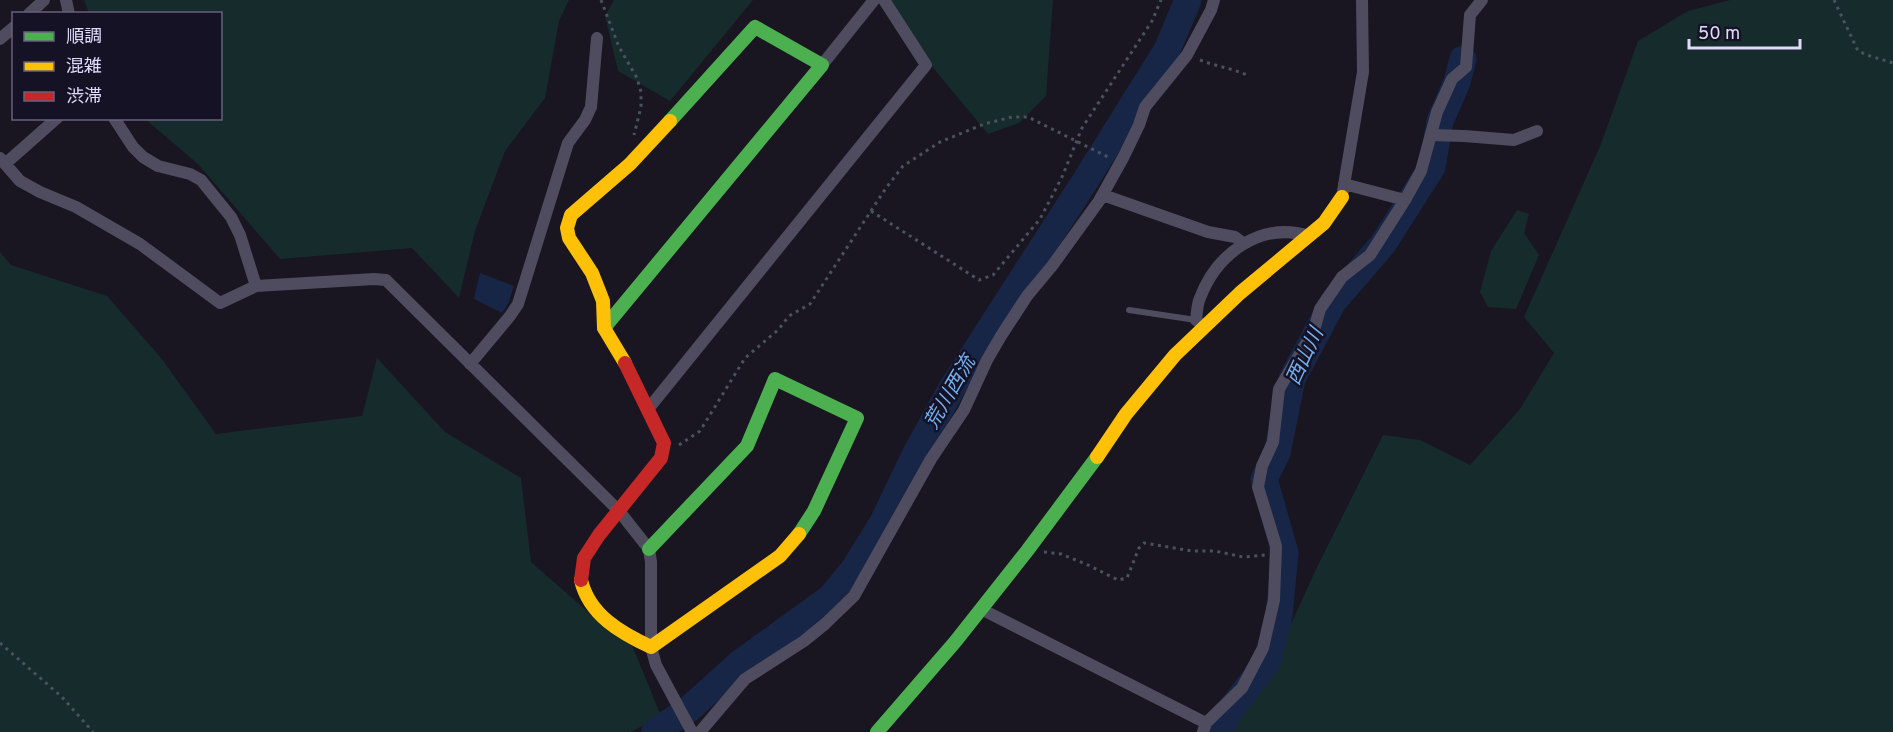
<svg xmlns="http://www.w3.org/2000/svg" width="1893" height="732" font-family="Overpass,'Noto Sans JP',sans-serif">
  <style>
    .green { fill: #162b2c }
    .water { fill: #172646 }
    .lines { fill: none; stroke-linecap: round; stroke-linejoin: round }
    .river { stroke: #172646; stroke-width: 27 }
    .path { stroke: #49525f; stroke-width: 3; stroke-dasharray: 3 4.5; stroke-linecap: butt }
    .lane { stroke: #4f4c60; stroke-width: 6 }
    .street { stroke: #4f4c60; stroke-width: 12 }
    .fast { stroke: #4caf50; stroke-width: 14 }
    .slow { stroke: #ffc107; stroke-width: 14 }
    .jam { stroke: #c62828; stroke-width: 14 }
    .labels { text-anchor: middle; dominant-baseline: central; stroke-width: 5; stroke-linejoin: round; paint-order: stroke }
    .water-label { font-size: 20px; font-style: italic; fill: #75b0ee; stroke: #161225 }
  </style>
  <rect width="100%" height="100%" fill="#191621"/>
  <!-- green -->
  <path class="green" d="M84 0H569L559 21 545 98 505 151 475 231 459 298 412 248 280 259 198 164 145 119 220 118V14L89 13Z
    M614 0H753L670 101 618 71 605 16Z
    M877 0H1053L1046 96 1019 123 988 134Z
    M1730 0H1893V732H1227L1233 719 1275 659 1317 567 1383 435 1420 440 1470 465 1520 409 1554 353 1524 317 1601 144 1638 41 1688 11Z
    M1517 210 1529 214 1524 233 1539 255 1516 309 1488 307 1480 292 1491 251Z
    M0 252 11 265 107 296 161 358 216 434 362 416 377 358 445 432 521 478 531 562 595 618 632 645 661 716 631 732H0Z"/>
  <!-- water -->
  <path class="water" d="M480 273 514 286 508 304 502 313 474 299Z"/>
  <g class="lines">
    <!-- river -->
    <path class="river" d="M655 732 689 709 740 663 830 598 854 569 883 522 916 453 952 388 1087 178 1167 50 1188 0
      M1219 732 1229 712 1267 662 1279 616 1285 553 1264 479 1277 453 1292 379 1333 302 1383 244 1432 167 1440 121 1457 82 1463 59"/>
    <!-- path -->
    <path class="path" d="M601 0 619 47 637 78 641 92V107L634 135
      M1834 0 1858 51 1867 55 1893 63
      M1200 60C1215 66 1231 68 1247 75
      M871 211 979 280 993 275 1040 219 1062 177 1082 128 1152 21 1161 0
      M679 445 700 431 745 358 778 330 789 316 810 304 886 188 903 166 940 142 984 124 1012 117H1028L1110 158
      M1044 552 1061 554 1088 565 1118 580 1127 578 1139 548 1144 543 1192 551H1215L1243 557 1265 555
      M0 643 62 697 93 732"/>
    <!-- lane -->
    <path class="lane" d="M1129 310 1196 320"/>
    <!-- street -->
    <path class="street" d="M66 0 69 14
      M29 14 44 0
      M0 39 14 27
      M822 65 874 0
      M114 118 133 147 143 157 158 166 190 174 201 180 231 217 240 235 256 286
      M1431 135 1464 136 1514 140 1537 131
      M0 158 20 181 40 192 76 207 140 244 220 303 256 286 374 279 386 280 619 511 649 549 651 562V647L656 665 692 732
      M5 164 57 118
      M1344 184 1405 200
      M1103 195 1208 232 1235 237 1243 243
      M1342 197 1363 72 1362 0
      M1204 326 1196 320C1197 313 1197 304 1200 298 1217 253 1261 221 1309 236
      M470 364 510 316 518 304 568 143 585 120 591 107 597 38
      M649 408 926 65 884 0
      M981 609 1206 723
      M700 732 745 679 804 641 825 624 854 596 931 459 964 410 987 360 1001 336 1027 296 1052 266 1099 201 1124 156 1139 125 1145 107 1187 55 1211 10 1214 0
      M1203 732 1206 723 1242 688 1263 648 1274 600 1276 546 1258 487 1262 466 1273 442 1279 389 1314 330 1320 309 1342 277 1370 255 1405 200 1421 171 1437 112 1452 79 1466 67 1470 15 1482 0"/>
    <!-- fast -->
    <path class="fast" d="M604 328 822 65 755 27 670 121
      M649 549 747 446 775 379 857 418 814 511 799 534
      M877 732 955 642 1027 551 1097 457"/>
    <!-- slow -->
    <path class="slow" d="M625 363 604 328 603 301 592 273 569 238 567 228 571 215 630 164 670 121
      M1097 457 1126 414 1175 355 1240 293 1324 223 1342 197
      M581 580C589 615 621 633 651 647L780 556 799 534"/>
    <!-- jam -->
    <path class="jam" d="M581 580 584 558 599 535 661 458 664 443 625 363"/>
  </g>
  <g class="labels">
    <!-- water labels -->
    <g class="water-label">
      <text transform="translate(1306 357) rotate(-65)">西山川</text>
      <text transform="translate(951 393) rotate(-60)">荒川西流</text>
    </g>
  </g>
  <!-- legend -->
  <rect x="12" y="12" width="210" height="108" fill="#161225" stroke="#67627a" stroke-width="1.5"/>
  <rect x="24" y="32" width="30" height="9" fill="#4caf50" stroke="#67627a" stroke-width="1.5"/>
  <text x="66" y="42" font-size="18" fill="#e0dbfa">順調</text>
  <rect x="24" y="62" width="30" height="9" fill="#ffc107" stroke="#67627a" stroke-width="1.5"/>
  <text x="66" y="72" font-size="18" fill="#e0dbfa">混雑</text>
  <rect x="24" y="92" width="30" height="9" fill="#c62828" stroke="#67627a" stroke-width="1.5"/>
  <text x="66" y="102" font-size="18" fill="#e0dbfa">渋滞</text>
  <!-- scale -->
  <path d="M1689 39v9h111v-9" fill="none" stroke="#e0dbfa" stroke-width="3"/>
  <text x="1698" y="39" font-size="18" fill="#e0dbfa" stroke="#161225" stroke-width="4.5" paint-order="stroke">50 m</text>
</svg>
